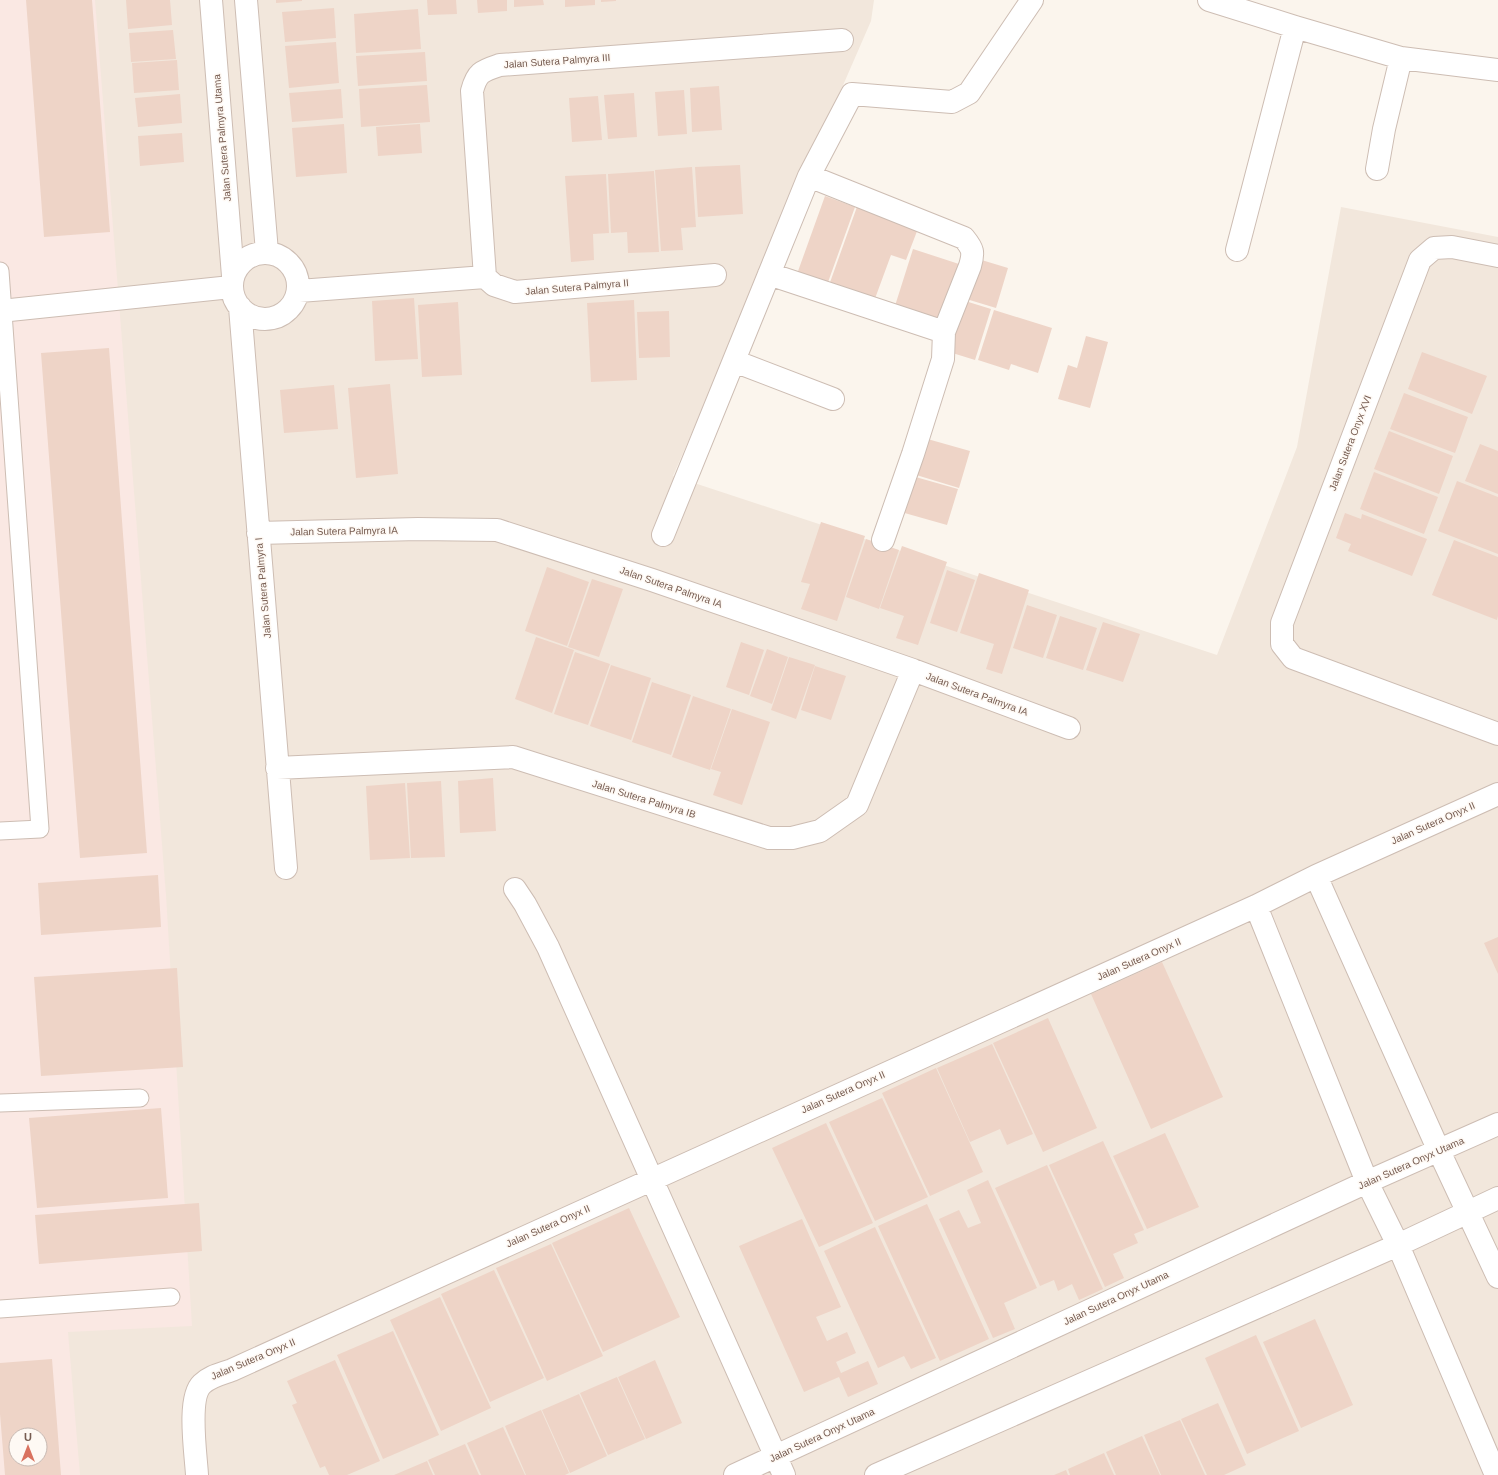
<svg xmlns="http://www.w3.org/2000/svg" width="1498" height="1475" font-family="Arial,sans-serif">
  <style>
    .residential { fill: #f2e7dc; fill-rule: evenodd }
    .commercial { fill: #fae8e3; fill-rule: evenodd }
    .building { fill: #eed4c7; fill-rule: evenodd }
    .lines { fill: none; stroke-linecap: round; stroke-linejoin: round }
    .service-casing { stroke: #cdbdb3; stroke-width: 19 }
    .minor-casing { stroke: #cdbdb3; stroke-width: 24 }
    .service { stroke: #fff; stroke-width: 17 }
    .minor { stroke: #fff; stroke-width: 22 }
    .labels { text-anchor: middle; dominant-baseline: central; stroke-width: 3; stroke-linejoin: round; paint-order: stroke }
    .street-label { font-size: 10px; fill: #765c51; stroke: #fef9f4 }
  </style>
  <rect width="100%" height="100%" fill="#fbf5ed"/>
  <!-- residential -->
  <path class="residential" d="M0 0H874L871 21 673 476 1217 655 1297 447 1341 207 1498 237V1475H0ZM16 1435H40V1459H16Z"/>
  <!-- commercial -->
  <path class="commercial" d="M0 0H95L166 895 192 1326 68 1332 80 1475H0ZM16 1435H40V1459H16Z"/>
  <!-- building -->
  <path class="building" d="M26 0H92L110 232 44 237Z
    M126 0H170L172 25 128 29Z
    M276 0H302V1L276 3Z
    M427 0H456L457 14 428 15Z
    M477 0H507V11L478 13Z
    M514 0H543L544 5 514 7Z
    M565 0H595V5L565 7Z
    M601 0H616V1L601 2Z
    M334 8 336 38 285 42 282 12Z
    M418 9 421 49 356 53 354 14Z
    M173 30 176 59 131 62 129 33Z
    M336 42 339 83 289 88 285 46Z
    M425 52 427 81 358 86 356 56Z
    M177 60 179 90 134 93 132 63Z
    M427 85 430 122 361 127 359 89Z
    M719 86 722 130 692 132 690 88Z
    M341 89 343 118 292 122 289 93Z
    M684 90 687 134 658 136 655 92Z
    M634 93 637 137 608 139 604 95Z
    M180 94 182 123 138 127 135 98Z
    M598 96 602 140 572 142 569 98Z
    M344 124 347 173 296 177 292 128Z
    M420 124 422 153 378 156 376 127Z
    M182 133 184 162 140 166 138 136Z
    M740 165 743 214 698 217 695 167Z
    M692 167 696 227 681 228 683 250 661 251 655 170Z
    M654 171 659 252 628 253 627 232 611 233 608 174Z
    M606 174 609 233 593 234 594 260 571 262 565 176Z
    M825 196 855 207 827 285 797 274Z
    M858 204 919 226 906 260 891 255 873 304 828 288Z
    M913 249 959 264 939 324 894 309Z
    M975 258 1008 268 996 308 963 298Z
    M414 298 418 359 375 361 372 301Z
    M634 300 637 380 591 382 587 303Z
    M962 300 991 309 975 360 946 351Z
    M458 302 462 375 422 377 418 305Z
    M994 310 1052 328 1038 373 1011 364 1009 370 978 360Z
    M669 311 670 357 639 358 637 312Z
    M1086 336 1108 342 1090 408 1058 399 1068 365 1077 368Z
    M109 348 147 853 80 858 41 353Z
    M1422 352 1487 376 1472 414 1408 389Z
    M390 384 398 474 356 478 348 388Z
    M334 385 338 429 284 433 280 390Z
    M1404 393 1468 417 1455 453 1390 429Z
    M1389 431 1453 456 1439 494 1374 469Z
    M924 438 970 451 959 488 913 474Z
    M1480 444 1498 451V494L1465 481Z
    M1374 472 1438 497 1424 534 1360 509Z
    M912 476 958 489 947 525 901 512Z
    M1457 481 1498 497V554L1438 531Z
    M1345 513 1361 519 1362 514 1427 539 1412 576 1348 551 1351 544 1336 538Z
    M821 522 865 536 837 621 801 609 810 584 801 582Z
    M866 539 899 550 879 609 846 597Z
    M1454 540 1498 557V616L1497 620 1432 595Z
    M902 546 947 562 918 645 896 638 904 616 880 608Z
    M547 567 589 582 567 646 525 631Z
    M947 570 975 580 957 632 930 623Z
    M979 573 1029 590 1002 674 986 669 994 644 960 633Z
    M592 579 623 589 599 657 568 647Z
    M1027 605 1057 615 1043 658 1013 648Z
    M1060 616 1097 628 1083 670 1046 658Z
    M1103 622 1140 634 1123 682 1086 670Z
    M536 637 574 650 552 713 515 699Z
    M741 642 764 650 749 695 726 687Z
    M767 649 788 657 772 704 750 696Z
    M575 652 610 664 588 725 554 714Z
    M789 657 815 665 796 719 771 710Z
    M611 665 651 678 631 740 590 726Z
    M815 666 846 676 831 720 801 710Z
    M652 682 691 695 671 755 632 742Z
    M693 696 731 709 710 770 672 757Z
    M732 709 770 722 742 805 713 795 721 772 711 769Z
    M493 778 496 831 460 833 458 781Z
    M441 781 445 857 411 858 407 783Z
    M405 783 410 858 370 860 366 786Z
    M158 875 161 927 41 935 38 883Z
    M1498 937V974L1484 943Z
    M1162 962 1223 1097 1151 1129 1091 994Z
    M177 968 183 1067 41 1076 34 977Z
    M1048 1018 1097 1128 1043 1152 993 1043Z
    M992 1044 1033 1134 1007 1145 1000 1129 970 1142 937 1068Z
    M936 1068 983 1172 930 1196 882 1093Z
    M882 1098 928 1197 875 1221 829 1122Z
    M161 1108 168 1198 37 1208 29 1118Z
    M826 1123 873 1223 819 1247 772 1148Z
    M1165 1133 1199 1207 1147 1229 1113 1156Z
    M1103 1141 1144 1230 1134 1234 1138 1243 1113 1254 1124 1278 1105 1287 1049 1165Z
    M1047 1165 1103 1289 1079 1300 1072 1284 1058 1291 1054 1280 1040 1286 995 1188Z
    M988 1180 1037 1288 1004 1303 1015 1329 993 1338 939 1219 959 1210 968 1228 981 1223 967 1190Z
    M199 1203 202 1251 39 1264 35 1215Z
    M927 1204 989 1339 940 1361 878 1226Z
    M629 1208 680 1317 603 1352 552 1243Z
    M802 1219 841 1307 816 1317 827 1341 847 1332 856 1353 836 1362 841 1373 868 1361 878 1384 848 1397 839 1377 804 1392 739 1246Z
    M875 1227 936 1358 911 1369 904 1356 878 1368 824 1251Z
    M551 1244 603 1356 547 1381 496 1268Z
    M494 1270 544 1378 490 1402 441 1294Z
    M440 1297 491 1408 441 1431 390 1320Z
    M1315 1319 1353 1405 1301 1428 1263 1342Z
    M393 1331 439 1435 383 1459 337 1355Z
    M1256 1335 1299 1431 1247 1454 1205 1358Z
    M52 1359 61 1475H5L0 1414V1363ZM16 1435H40V1459H16Z
    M335 1360 380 1461 347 1475H329L325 1466 320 1468 292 1405 297 1403 287 1381Z
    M655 1360 682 1423 646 1439 618 1377Z
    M617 1377 645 1439 608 1455 580 1393Z
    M579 1394 607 1456 570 1473 542 1410Z
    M1218 1403 1246 1465 1224 1475H1207L1181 1419Z
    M541 1410 569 1473 565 1475H526L505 1426Z
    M1180 1420 1205 1475H1161L1144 1435Z
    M503 1427 525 1475H481L467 1443Z
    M1142 1436 1160 1475H1116L1106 1452Z
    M465 1444 479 1475H435L428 1460Z
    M1104 1453 1114 1475H1070L1068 1469Z
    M427 1461 433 1475H394Z
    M1066 1470 1068 1475H1054Z"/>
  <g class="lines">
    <defs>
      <path id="service" d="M0 271 40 829 0 831
        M0 1103 140 1098
        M0 1309 171 1297"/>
      <path id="minor" d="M211 0 233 276
        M246 0 267 252
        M1209 0 1295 27 1401 58 1498 70
        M1377 169 1384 129 1401 58
        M809 176 964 238C973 249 974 252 970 266L944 332
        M1237 250 1295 27
        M232 286a33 33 0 1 1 66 0a33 33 0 1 1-66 0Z
        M1498 256 1452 247 1434 248 1420 260 1282 623V644L1293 658 1498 734
        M769 274 944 332 943 359 913 454 883 540
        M485 277 472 91C477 72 482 71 500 65L842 40
        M299 291 485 277 494 285 515 292 715 275
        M240 307 286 868
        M0 311 231 287
        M734 361 833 399
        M258 533 418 529 497 530 652 580 913 670 1069 728
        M663 535 809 176 852 94 952 102 969 93 1032 0
        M277 768 513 757 769 838H792L820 831 857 805 913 670
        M1316 876 1439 1151 1498 1277
        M515 889 525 904 548 947 784 1475
        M1256 906 1367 1182 1398 1245 1496 1475
        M197 1475C196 1455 187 1398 202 1384 210 1376 221 1374 232 1370L1256 906 1316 876 1498 794
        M735 1475 1367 1182 1498 1124
        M876 1475 1398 1245 1498 1198"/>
    </defs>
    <!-- service casing -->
    <use href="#service" class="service-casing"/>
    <!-- minor casing -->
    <use href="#minor" class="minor-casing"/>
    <!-- service -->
    <use href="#service" class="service"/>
    <!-- minor -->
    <use href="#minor" class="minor"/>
  </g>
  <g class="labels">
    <!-- street labels -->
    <g class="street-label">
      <text transform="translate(557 61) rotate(-4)">Jalan Sutera Palmyra III</text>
      <text transform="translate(222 138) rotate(-95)">Jalan Sutera Palmyra Utama</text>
      <text transform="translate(577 287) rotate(-5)">Jalan Sutera Palmyra II</text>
      <text transform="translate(1350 443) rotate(-69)">Jalan Sutera Onyx XVI</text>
      <text transform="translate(344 531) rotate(-1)">Jalan Sutera Palmyra IA</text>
      <text transform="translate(671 587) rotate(19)">Jalan Sutera Palmyra IA</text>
      <text transform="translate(263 588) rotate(-95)">Jalan Sutera Palmyra I</text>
      <text transform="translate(977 694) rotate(20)">Jalan Sutera Palmyra IA</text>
      <text transform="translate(644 799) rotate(17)">Jalan Sutera Palmyra IB</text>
      <text transform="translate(1433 823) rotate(-24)">Jalan Sutera Onyx II</text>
      <text transform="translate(1139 959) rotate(-24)">Jalan Sutera Onyx II</text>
      <text transform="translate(843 1092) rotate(-24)">Jalan Sutera Onyx II</text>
      <text transform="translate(1411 1163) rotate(-24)">Jalan Sutera Onyx Utama</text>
      <text transform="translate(548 1226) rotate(-24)">Jalan Sutera Onyx II</text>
      <text transform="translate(1116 1298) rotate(-25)">Jalan Sutera Onyx Utama</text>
      <text transform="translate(253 1359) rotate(-23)">Jalan Sutera Onyx II</text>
      <text transform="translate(822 1435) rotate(-25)">Jalan Sutera Onyx Utama</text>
    </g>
  </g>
  <!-- north arrow -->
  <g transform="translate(28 1447)"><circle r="19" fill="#fef9f4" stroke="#c8bab3"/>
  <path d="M0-3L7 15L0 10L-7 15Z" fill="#d9725f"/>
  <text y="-6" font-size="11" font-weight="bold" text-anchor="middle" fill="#765c51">U</text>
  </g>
</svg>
